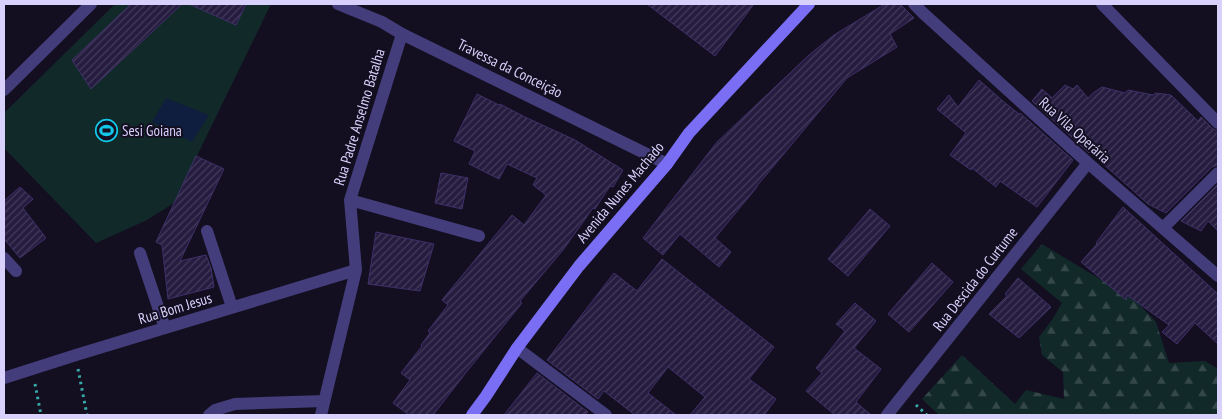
<svg xmlns="http://www.w3.org/2000/svg" width="1222" height="419" font-family="'PT Sans Narrow',sans-serif">
  <style>
    .forest { fill: url(#forest-firs) }
    .pitch { fill: #122929 }
    .water { fill: #0f1e3f }
    .building { fill: url(#building-hatch); stroke: #3f306a }
    .lines { fill: none; stroke-linecap: round; stroke-linejoin: round }
    .path { stroke: #37aaa9; stroke-width: 3; stroke-dasharray: 2.5 4; stroke-linecap: butt }
    .street { stroke: #433d7b; stroke-width: 12 }
    .secondary { stroke: #7a6ff4; stroke-width: 12 }
    .labels { text-anchor: middle; dominant-baseline: central; stroke-width: 4; stroke-linejoin: round; paint-order: stroke }
    .street-label { font-size: 15px; fill: #d8d1fc; stroke: #130f20 }
    .poi-label { font-size: 15px; fill: #d8d1fc; stroke: #130f20; text-anchor: start }
  </style>
  <defs>
    <pattern id="forest-firs" width="22" height="20" patternUnits="userSpaceOnUse" patternTransform="scale(1.25)"><rect width="22" height="20" fill="#122929"/><path d="M5 1l3.5 6h-7zM16 11l3.5 6h-7z" fill="#344749"/></pattern>
    <pattern id="building-hatch" width="6" height="6" patternUnits="userSpaceOnUse" patternTransform="scale(1.25)"><rect width="6" height="6" fill="#251c3f"/><path d="M-1 1l2-2M0 6l6-6M5 7l2-2" fill="none" stroke="#443c5c"/></pattern>
  </defs>
  <rect width="100%" height="100%" fill="#130f20"/>
  <!-- forest -->
  <path class="forest" d="M1042 244 1136 301 1156 322 1169 363 1205 361 1218 369V415H939L922 399 962 355 1015 404 1026 390 1064 399 1063 372 1042 355 1039 337 1052 320 1062 303 1021 269Z"/>
  <!-- pitch -->
  <path class="pitch" d="M115 4H271L174 203 147 220 96 243 4 148V113Z"/>
  <!-- water -->
  <path class="water" d="M166 98 209 115 192 142 152 122Z"/>
  <!-- building -->
  <path class="building" d="M131 4H182L91 89 72 60Z
    M189 4H246L236 25Z
    M647 4H754L715 56Z
    M885 4H900L914 18 890 34 897 47 847 78 757 186V187L715 238 731 252 719 267 680 234 663 255 643 238 717 142 809 55 834 35Z
    M979 80 1004 102 1019 114 1020 113 1073 160 1037 207 1000 181 996 187 972 168 971 170 950 155 966 133 937 109 949 95 958 107Z
    M1065 85 1073 89 1077 85 1088 98 1093 93 1102 87 1125 93 1128 90 1153 95 1156 93 1171 95 1198 121 1201 117 1213 129 1218 131V165L1212 167 1166 213 1148 204 1090 152 1089 153 1032 101 1042 89 1052 98Z
    M477 94 499 105 500 104 525 117 575 140 623 170 613 187 610 186 595 209 593 208 563 250 520 301 522 303 468 370 433 415H409L393 403 410 380 401 373 422 346 421 345 430 333 428 331 448 305 442 300 512 215 524 225 546 195 533 185 537 178 507 164 499 179 469 164 475 151 454 141Z
    M196 156 224 169 180 261 206 255 211 268 214 287 168 299 162 245 156 242Z
    M441 173 468 178 462 209 435 203Z
    M1218 184V231L1208 221 1201 231 1181 221Z
    M20 187 33 199 23 208 46 238 20 258 4 239V201Z
    M1123 207 1218 294V344L1195 323 1177 344 1162 332 1169 325 1127 295 1126 300 1081 262 1097 244 1096 243Z
    M870 209 890 226 848 276 828 259Z
    M376 232 434 244 420 291 368 284Z
    M662 259 774 347 749 379 776 399 764 415H690L705 397 668 367 648 393 676 415H635L604 391 598 399 547 360 614 273 637 291Z
    M932 263 953 282 909 332 888 314Z
    M1018 278 1051 307 1019 338 989 314 1007 296 1005 294Z
    M855 303 876 321 854 348 881 369 856 402 871 415H835L806 391 822 373 816 368 845 331 836 324Z
    M537 373 588 412 585 415H504Z"/>
  <g class="lines">
    <!-- path -->
    <path class="path" d="M78 369 87 415
      M35 384 41 415
      M916 405 927 415"/>
    <!-- street -->
    <path class="street" d="M338 4 382 22 402 34 667 164
      M914 4 923 13 1088 163 1218 276
      M1102 4 1218 123
      M4 90 91 4
      M350 200 479 236
      M1163 228 1218 173
      M207 231 232 307
      M140 253 165 328
      M4 258 16 271
      M517 348 606 415
      M4 378 76 355 356 270
      M209 415 215 410 235 404 324 401
      M321 415 356 270 350 200 402 34
      M887 415 1088 163"/>
    <!-- secondary -->
    <path class="secondary" d="M472 415 486 396 517 348 579 266 667 164 689 133 809 4"/>
  </g>
  <!-- icons -->
  <defs>
    <symbol id="stadium-ring" viewBox="-11 -11 22 22"><circle r="9.5" fill="#130f20" stroke="#11c6e7" stroke-width="1.5"/><path d="M0-5a6.5 5 0 1 0 0 10a6.5 5 0 1 0 0-10ZM-3.5-1.8h7v3.6h-7Z" fill="#11c6e7"/></symbol>
  </defs>
  <g fill-rule="evenodd">
    <use href="#stadium-ring" x="94" y="118" width="25" height="25"/>
  </g>
  <g class="labels">
    <!-- street labels -->
    <g class="street-label">
      <text transform="translate(510 68) rotate(26)">Travessa da Conceição</text>
      <text transform="translate(359 117) rotate(-73)">Rua Padre Anselmo Batalha</text>
      <text transform="translate(1075 130) rotate(42)">Rua Vila Operária</text>
      <text transform="translate(620 192) rotate(-50)">Avenida Nunes Machado</text>
      <text transform="translate(975 279) rotate(-52)">Rua Descida do Curtume</text>
      <text transform="translate(175 308) rotate(-17)">Rua Bom Jesus</text>
    </g>
    <!-- poi labels -->
    <g class="poi-label">
      <text x="122" y="130">Sesi Goiana</text>
    </g>
  </g>
  <!-- border -->
  <rect width="1222" height="419" fill="none" stroke="#d8d1fc" stroke-width="10"/>
</svg>
